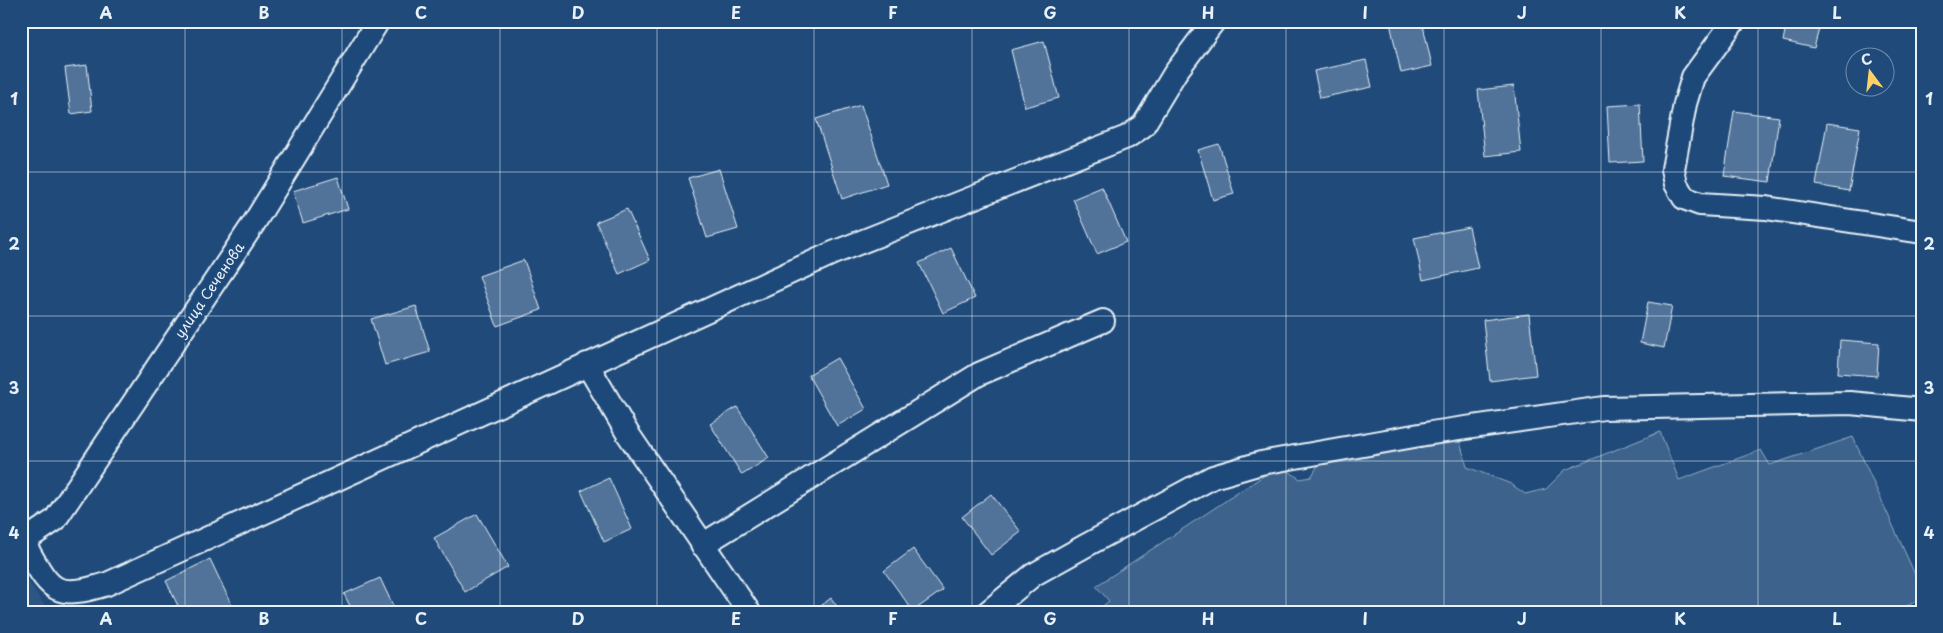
<svg xmlns="http://www.w3.org/2000/svg" width="1943" height="633" font-family="'Playpen Sans',sans-serif">
  <style>
    .built { fill: #2e5683 }
    .green { fill: #3c628c; stroke: #92aac2 }
    .building { fill: #517399; stroke: #e8f1f8 }
    .lines { fill: none; stroke-linecap: round; stroke-linejoin: round }
    .minor-casing { stroke: #e8f1f8; stroke-width: 26 }
    .minor { stroke: #1f4a7a; stroke-width: 22 }
    .grid { fill: none; stroke: #e8f1f8; stroke-width: 1; stroke-opacity: 0.55 }
    .labels { text-anchor: middle; dominant-baseline: central; stroke-width: 4.5; stroke-linejoin: round; paint-order: stroke }
    .street-label { font-size: 14px; fill: #e8f1f8; stroke: #1f4a7a }
    .neatline { fill: none; stroke: #e8f1f8; stroke-width: 2 }
    .grid-label { font-size: 16px; text-anchor: middle; font-weight: bold; fill: #e8f1f8 }
  </style>
  <rect width="100%" height="100%" fill="#1f4a7a"/>
  <filter id="ink" filterUnits="userSpaceOnUse"><feTurbulence type="fractalNoise" baseFrequency=".02" numOctaves="2"/><feDisplacementMap in="SourceGraphic" scale="10" xChannelSelector="R" yChannelSelector="G"/><feConvolveMatrix kernelMatrix="1 2 1 2 8 2 1 2 1" color-interpolation-filters="sRGB"/></filter>
  <g filter="url(#ink)">
    <!-- built -->
    <path class="built" d="M21 570 49 612H21Z"/>
    <!-- green -->
    <path class="green" d="M1660 432 1679 480 1761 450 1770 465 1853 437 1922 590V599L1893 612H1095L1109 601 1096 586 1280 465 1300 479 1311 477 1322 459 1460 442 1467 467 1511 484 1525 494 1546 489 1565 470Z"/>
    <!-- building -->
    <path class="building" d="M1400 21H1422L1432 66 1401 73 1390 23Z
      M1787 21H1821L1814 48 1783 41Z
      M1044 41 1059 98 1025 107 1011 50Z
      M1366 60 1372 87 1320 98 1314 71Z
      M87 65 92 111 71 114 65 68Z
      M1514 86 1521 152 1485 156 1478 90Z
      M1640 104 1643 161 1610 163 1607 106Z
      M861 105 887 184 842 199 816 119Z
      M1734 111 1779 117 1770 182 1724 176Z
      M1827 123 1860 128 1849 191 1816 185Z
      M1219 144 1234 194 1213 200 1198 150Z
      M719 169 738 229 707 238 688 178Z
      M338 177 348 209 303 223 293 191Z
      M1102 187 1126 242 1097 254 1073 199Z
      M627 209 650 260 619 274 596 222Z
      M1469 227 1478 268 1423 280 1414 238Z
      M951 248 975 298 943 313 919 263Z
      M524 260 541 310 497 326 479 276Z
      M1648 302 1672 306 1664 348 1640 343Z
      M416 306 430 352 385 365 371 319Z
      M1529 314 1536 375 1490 381 1483 320Z
      M1840 340 1879 343 1877 376 1838 373Z
      M837 358 866 409 837 426 808 375Z
      M737 407 769 458 742 475 710 424Z
      M609 478 632 529 604 542 581 491Z
      M991 494 1021 532 991 555 962 517Z
      M477 514 508 567 465 592 434 538Z
      M913 549 943 590 913 611 884 571Z
      M210 559 235 612H181L166 581Z
      M380 578 396 612H353L344 594Z
      M831 598 841 612H813Z"/>
    <g class="lines">
      <defs>
        <path id="minor" d="M1734 21 1693 77 1685 104 1673 169 1676 184 1684 198 1700 204 1766 208 1922 232
          M587 364 628 434 749 612
          M23 542C50 587 50 602 107 584L833 253 1127 137 1143 126 1175 73 1214 21
          M21 543 55 520 254 223 378 21
          M702 545 979 374 1103 321
          M988 612 1033 575 1085 546 1213 477 1261 463 1431 433 1604 408 1850 403 1922 410"/>
      </defs>
      <!-- minor casing -->
      <use href="#minor" class="minor-casing"/>
      <!-- minor -->
      <use href="#minor" class="minor"/>
    </g>
  </g>
  <!-- grid -->
  <path class="grid" d="M185 21V612M342 21V612M500 21V612M657 21V612M814 21V612M972 21V612M1129 21V612M1286 21V612M1444 21V612M1601 21V612M1758 21V612M21 172H1922M21 316H1922M21 461H1922"/>
  <g class="labels">
    <!-- street labels -->
    <g class="street-label">
      <text transform="translate(209 290) rotate(-56)">улица Сеченова</text>
    </g>
  </g>
  <!-- margin -->
  <rect width="1943" height="633" fill="none" stroke="#1f4a7a" stroke-width="55"/>
  <!-- north arrow -->
  <g transform="translate(1870 72) rotate(345)"><circle r="24" fill="#1f4a7a" stroke="#6f8dac"/>
  <path d="M0-4L9 19L0 12L-9 19Z" fill="#ffd166"/>
  <text y="-8" font-size="14" font-weight="bold" text-anchor="middle" fill="#e8f1f8">С</text>
  </g>
  <rect x="28" y="28" width="1888" height="578" class="neatline"/>
  <g class="grid-label">
    <text x="106" y="19">A</text>
    <text x="264" y="19">B</text>
    <text x="421" y="19">C</text>
    <text x="578" y="19">D</text>
    <text x="736" y="19">E</text>
    <text x="893" y="19">F</text>
    <text x="1050" y="19">G</text>
    <text x="1208" y="19">H</text>
    <text x="1365" y="19">I</text>
    <text x="1522" y="19">J</text>
    <text x="1680" y="19">K</text>
    <text x="1837" y="19">L</text>
    <text x="14" y="105">1</text>
    <text x="1929" y="105">1</text>
    <text x="14" y="250">2</text>
    <text x="1929" y="250">2</text>
    <text x="14" y="394">3</text>
    <text x="1929" y="394">3</text>
    <text x="14" y="539">4</text>
    <text x="1929" y="539">4</text>
    <text x="106" y="625">A</text>
    <text x="264" y="625">B</text>
    <text x="421" y="625">C</text>
    <text x="578" y="625">D</text>
    <text x="736" y="625">E</text>
    <text x="893" y="625">F</text>
    <text x="1050" y="625">G</text>
    <text x="1208" y="625">H</text>
    <text x="1365" y="625">I</text>
    <text x="1522" y="625">J</text>
    <text x="1680" y="625">K</text>
    <text x="1837" y="625">L</text>
  </g>
</svg>
